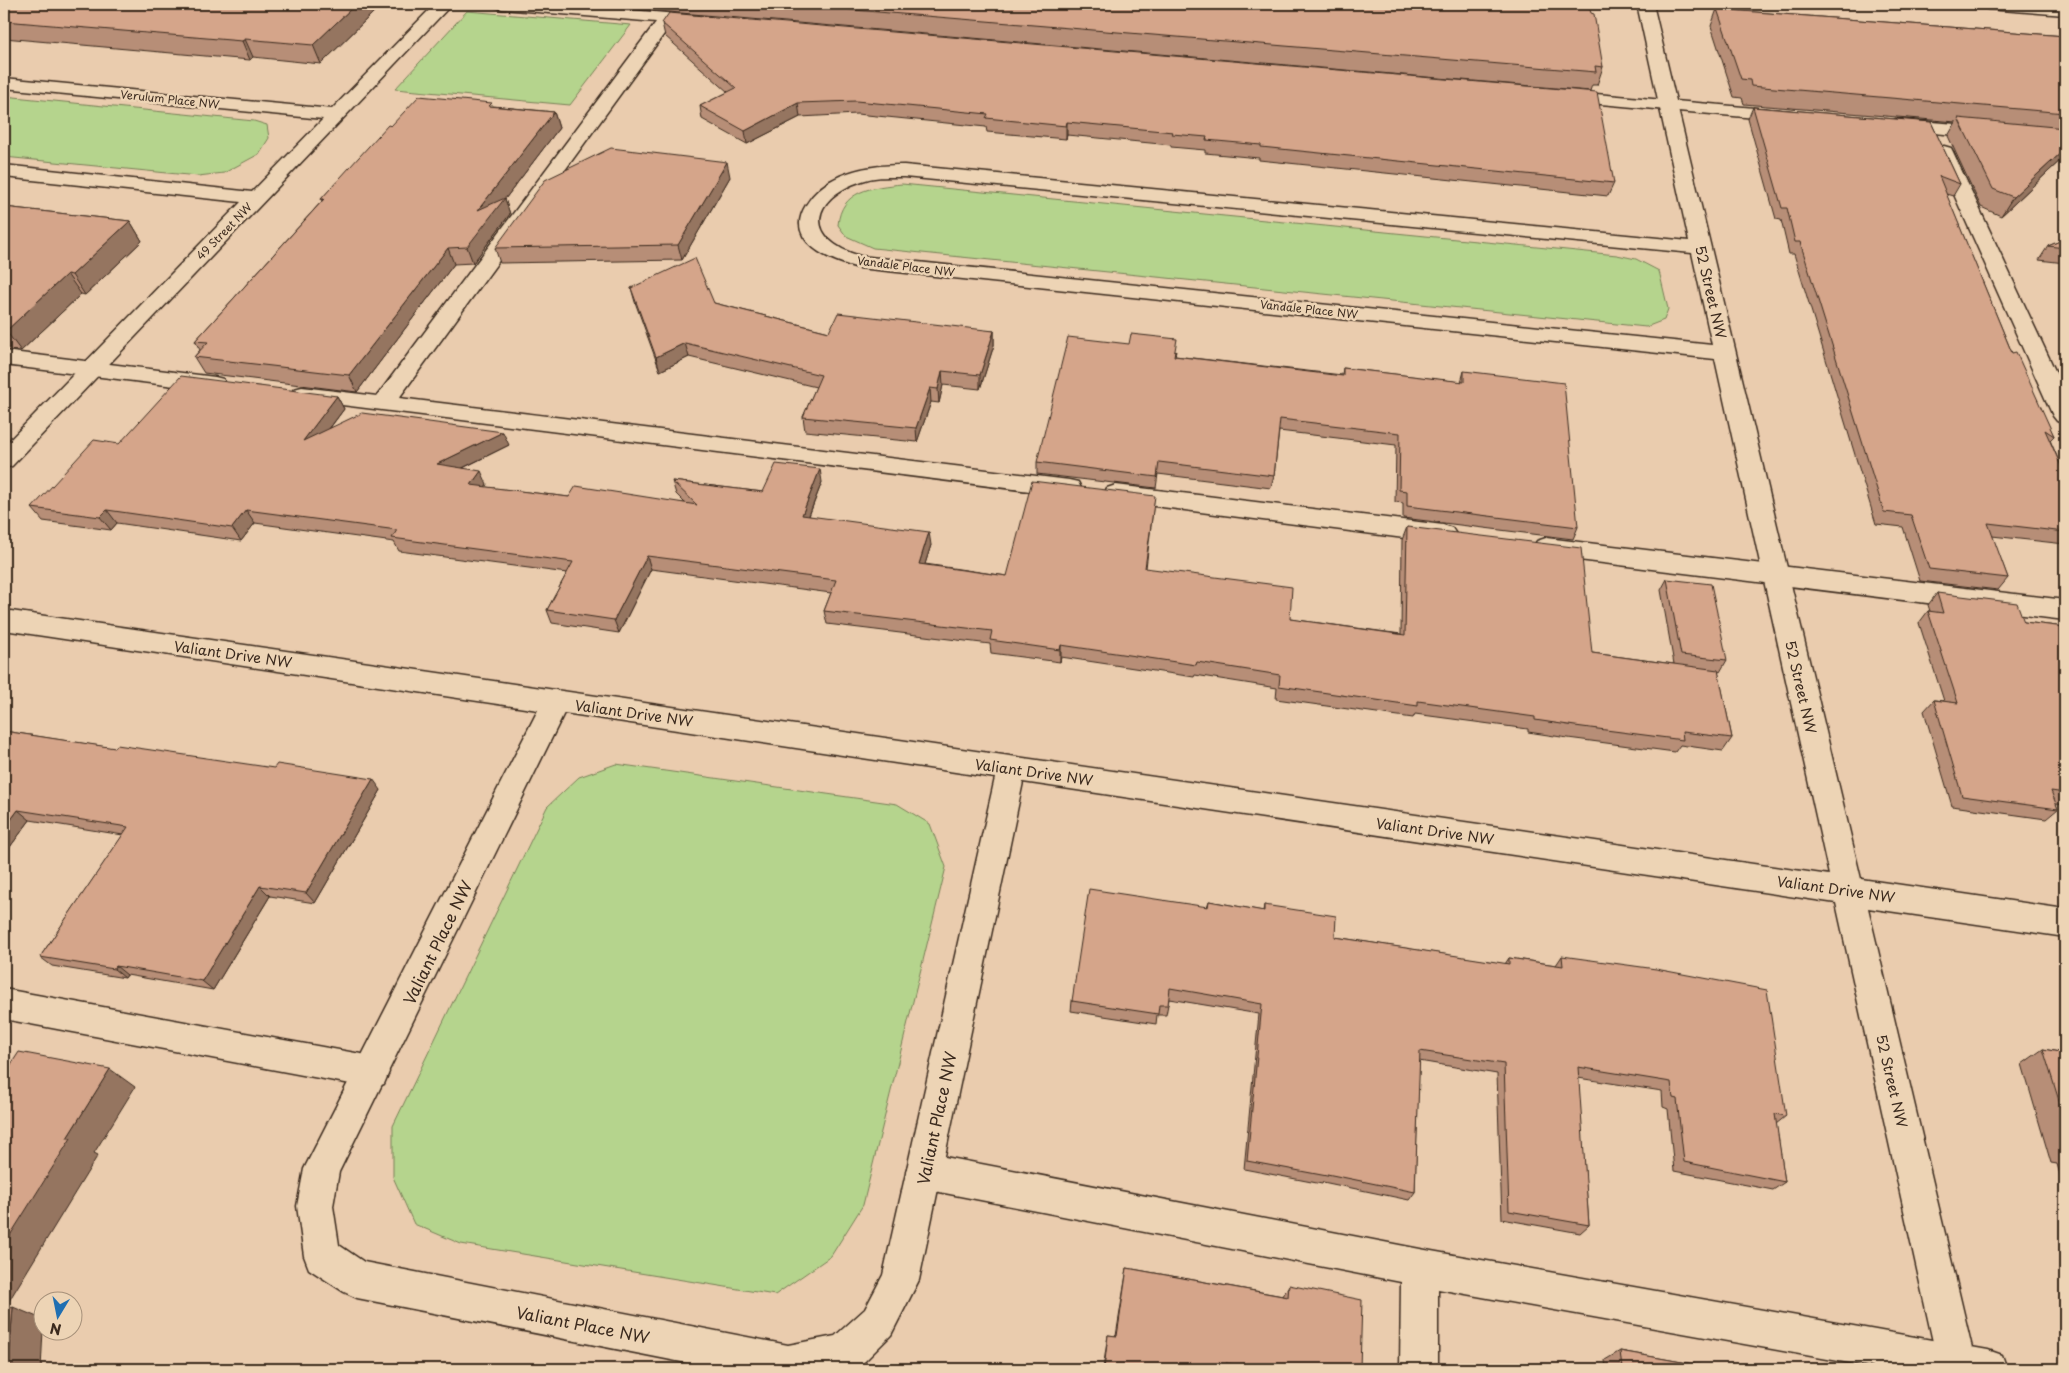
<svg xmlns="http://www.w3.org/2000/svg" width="2069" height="1373" font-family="'Playpen Sans',sans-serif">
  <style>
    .green { fill: #b5d48d; stroke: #787f56 }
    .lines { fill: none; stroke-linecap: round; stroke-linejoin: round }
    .service-casing { stroke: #3b2a1e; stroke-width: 3 }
    .minor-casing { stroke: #3b2a1e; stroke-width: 3 }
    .tertiary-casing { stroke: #3b2a1e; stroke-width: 3 }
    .service { fill: #edd4b5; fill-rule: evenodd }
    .minor { fill: #edd4b5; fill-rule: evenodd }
    .tertiary { fill: #edd4b5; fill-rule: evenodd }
    .wall { fill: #b78e77; stroke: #3b2a1e }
    .shaded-wall { fill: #957461; stroke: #3b2a1e }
    .building { fill: #d5a58a; stroke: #3b2a1e }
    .labels { text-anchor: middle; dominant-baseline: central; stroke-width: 5; stroke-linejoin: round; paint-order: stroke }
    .far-street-label { font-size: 11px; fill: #3b2a1e; stroke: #edd4b5 }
    .street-label { font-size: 14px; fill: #3b2a1e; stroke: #edd4b5 }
    .near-street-label { font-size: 16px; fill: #3b2a1e; stroke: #edd4b5 }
  </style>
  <rect width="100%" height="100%" fill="#eaccae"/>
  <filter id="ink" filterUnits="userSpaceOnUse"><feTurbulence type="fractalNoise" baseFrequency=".02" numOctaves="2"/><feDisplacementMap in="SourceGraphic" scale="10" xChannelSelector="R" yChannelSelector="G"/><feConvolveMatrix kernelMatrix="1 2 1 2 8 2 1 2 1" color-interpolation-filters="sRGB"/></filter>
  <g filter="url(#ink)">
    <!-- green -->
    <path class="green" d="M467 11 631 25 570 105 395 89Z
      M4 96 254 121 267 125 269 138 259 154 224 173 198 176 4 157Z
      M902 184 1617 255 1636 259 1659 271 1668 309 1664 320 1646 327 873 248 846 236 838 225C841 190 872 187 902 184Z
      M616 764 897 804 930 824 946 867 863 1205 831 1256 775 1295 461 1244 414 1224 393 1177V1126L547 807 579 777Z"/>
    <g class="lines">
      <defs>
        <path id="service" d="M494 4H557L702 16 708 17 710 21 708 25 702 26 672 23 399 398 1069 480 1078 482 1081 488 1078 494 1069 496 294 399 291 394 294 389 302 387 377 396 656 22 502 9 496 7Z
          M1562 91 1788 111 1794 112 1797 116 1794 120 1788 121 1556 100 1553 96 1556 92Z
          M1896 119 2065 133V145L1890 129 1887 125 1890 121Z
          M1944 146 1951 148 1953 152 2065 392V424L2057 421 2053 416 1935 152 1937 148Z
          M4 351 215 377 223 379 226 384 223 389 215 391 4 365Z
          M1116 485 1443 525 1452 528 1456 534 1452 540 1443 543 1107 500 1104 494 1107 488Z
          M1546 538 2065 600V620L1546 556 1537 553 1533 547 1537 541Z
          M4 989 372 1056 384 1060 389 1072 384 1084 372 1088 4 1019Z
          M924 1153 1420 1249 1988 1350 2002 1355 2007 1369H1883L1438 1289V1369H1400L1401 1282 924 1189 911 1184 906 1171 911 1158Z"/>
        <path id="minor" d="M435 4H452L12 466 4 468V446L241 202 4 177V165L252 192 323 119 4 88V78L332 109Z
          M1637 4H1653L1861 879 2065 909V937L1868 908 1977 1369H1939L1836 903 1023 782 919 1280 891 1335 858 1368 854 1369H717L357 1298 344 1292 309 1269 304 1256 297 1206 304 1169 538 710 4 630V610L1829 875 1715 359 859 268C831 261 783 242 806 205 814 192 826 182 840 176 860 167 883 165 904 165L1689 241ZM904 177 1692 253 1712 345 860 256C803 239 810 198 862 181 875 176 890 177 904 177ZM564 713 995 778 883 1275 865 1309 835 1336 788 1345 364 1262 339 1245 333 1206 339 1172Z"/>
        <path id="tertiary" d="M1980 4 2065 5V15L1988 9 1982 7Z"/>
      </defs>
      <!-- service casing -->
      <use href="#service" class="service-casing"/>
      <!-- minor casing -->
      <use href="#minor" class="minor-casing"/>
      <!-- tertiary casing -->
      <use href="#tertiary" class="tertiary-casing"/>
      <!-- service -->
      <use href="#service" class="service"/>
      <!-- minor -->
      <use href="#minor" class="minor"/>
      <!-- tertiary -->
      <use href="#tertiary" class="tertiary"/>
    </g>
    <!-- wall -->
    <path class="wall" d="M4 4H382L321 64 253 57 250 60 4 38Z
      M628 4H1583L1603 67 1597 85H1592L1590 91 634 9Z
      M1717 9 2065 36V156L2001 216 1981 207 1948 136 1956 122 1744 104 1742 98 1734 97 1711 26Z
      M662 23 1614 183 1608 196 1259 160V158L1205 153V150L1171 147V145L1067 135 1066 139 987 132 986 127 857 114 800 117 747 144 702 119 700 106 728 92 665 36Z
      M493 106 554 112 559 128 505 199 510 214 473 263 454 264 357 392 204 373 194 357 200 350 195 341 322 201 321 199 391 126Z
      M1753 107 1931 122 1960 184 1953 196 1946 194 2012 353 2054 436 2050 440 2065 475V544L1992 536 2008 578 1998 590 1920 581 1903 527 1876 524 1794 254H1789L1781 220 1776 219 1748 119Z
      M730 177 682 260 500 263 495 248Z
      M4 207 130 221 142 241 85 295 81 294 21 351 4 350Z
      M2065 239V263L2039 260 2048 246Z
      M631 288 714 303 829 332 994 331V345L980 389 943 385 939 403 931 402 917 442 805 431 803 417 816 387 689 357 660 371 635 302Z
      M1176 351 1175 356 1342 375 1343 368 1461 382 1464 371 1578 527 1573 539 1403 518V503L1395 502 1396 445 1279 431 1274 476 1271 488 1158 474 1156 488 1037 474V462Z
      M337 396 344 409 330 428 509 445 463 468 487 484 485 487 569 497 685 503 676 494 672 481 763 492 822 482 809 516 931 545 925 564 1007 576 1153 509 1146 568 1290 619 1401 634 1402 540 1407 527 1592 653 1674 664 1661 590 1667 579 1727 660 1720 672 1718 671 1732 738 1723 751 1680 745 1675 752 1568 738 1528 732V729L1415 714 1413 718 1276 699 1277 688 1195 675 1194 677 1061 657 1060 662 991 653 990 644 827 624 824 611 831 593 651 569 619 633 552 623 547 610 567 573 399 551 394 542 255 523 241 541 117 523 111 530 43 521 32 508 119 444Z
      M1937 593 2024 622 2065 627V805L2056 804 2058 809 2046 819 1952 806 1924 711 1934 700 1944 701 1919 623 1928 611H1930L1928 605Z
      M4 731 381 790 315 903 270 896 213 990 127 975 125 978 52 966 40 957 123 835 30 820 4 855Z
      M1209 901 1263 911 1264 905 1335 937 1505 964 1509 958 1556 965 1562 956 1786 1116 1776 1124 1785 1182 1773 1190 1674 1171 1668 1109 1663 1107 1662 1091 1578 1078 1589 1225 1580 1233 1502 1219 1497 1074 1419 1061 1415 1192 1409 1200 1323 1182 1322 1184 1244 1169 1259 1014 1169 999 1166 1015H1157L1156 1024 1071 1011 1072 1001 1207 907Z
      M2043 1049 2065 1053V1192L2057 1164 2051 1163 2022 1064Z
      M1127 1268 1283 1296 1289 1285 1360 1369H1103L1108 1335 1116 1336Z
      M1620 1351 1721 1369H1606L1605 1360Z"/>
    <!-- shaded-wall -->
    <path class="shaded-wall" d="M356 4H382L321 64 313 45Z
      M245 39 253 57 250 60 242 41Z
      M798 103 800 117 747 144 745 131Z
      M554 112 559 128 505 199 510 214 473 263 467 247 478 210Z
      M1067 122V135L1066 139V126Z
      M2065 149V156L2001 216 2013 197Z
      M727 162 730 177 682 260 678 245Z
      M130 221 142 241 85 295 72 275Z
      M448 248 454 264 357 392 349 375Z
      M67 274 81 294 21 351 6 331Z
      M994 331V345L980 389V375Z
      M685 343 689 357 660 371 656 357Z
      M942 371 943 385 939 403 938 389Z
      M930 388 931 402 917 442 916 428Z
      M337 396 344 409 310 454 303 441Z
      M503 432 509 445 444 477 437 464Z
      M820 469 822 482 804 528 802 515Z
      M481 471 487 484 478 499 471 485Z
      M107 510 117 523 111 530 100 517Z
      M246 510 255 523 241 541 232 528Z
      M929 532 931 545 921 577 919 564Z
      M647 556 651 569 619 633 614 620Z
      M1061 645V657L1060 662V650Z
      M373 779 381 790 315 903 306 893Z
      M18 810 30 820 4 855V829Z
      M260 886 270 896 213 990 202 981Z
      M116 966 127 975 125 978 114 969Z
      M110 1069 135 1087 94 1153 98 1155 4 1309V1245L67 1138Z
      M13 1307 42 1319V1330H43L41 1369H8Z"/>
    <!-- building -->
    <path class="building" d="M4 4H356L313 45 245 39 242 41 4 21Z
      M782 4H1583L1589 7 1591 13 1594 14 1603 67 1595 66 1596 72Z
      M1717 9 2065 36V113L1751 86 1750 80 1741 79Z
      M669 13 1597 92 1614 183 1261 147V145L1206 140 1207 137 1172 134 1173 132 1067 122 1066 126 986 118 988 114 856 101 798 103 745 131 700 106 736 88 662 23Z
      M419 96 492 103 489 106 554 112 478 210 505 198 467 247 448 248 349 375 194 357 208 342 195 341 324 199H321L388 125 391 126Z
      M1753 107 1931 122 1960 184 1939 176 2012 353 2016 352 2054 436 2045 430 2065 475V532L1988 523 2008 578 1929 569 1911 515 1884 512 1800 242H1795L1787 208H1782Z
      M1958 118 2065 128V149L2013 197 1993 189Z
      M611 148 727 162 678 245 495 248 545 180Z
      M4 207 130 221 72 275 67 274 6 331H4Z
      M2065 239V248L2048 246Z
      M695 258 714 303 829 332 838 313 994 331 980 375 942 371 938 389 930 388 916 428 803 417 821 375 685 343 656 357 631 288Z
      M1131 334 1177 339 1174 356 1343 376V368L1464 382V371L1564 383 1578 527 1407 506V491L1399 490 1400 433 1280 419 1274 476 1159 462 1157 477 1037 462 1068 337 1129 344Z
      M181 376 337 396 303 441 362 413 503 432 437 464 481 471 471 485 569 497 576 486 697 505 672 481 763 492 776 464 820 469 802 515 929 532 919 564 1007 576 1032 481 1155 496 1145 568 1292 587 1290 619 1405 635 1407 527 1581 548 1592 653 1718 670 1732 738 1682 732 1683 740 1575 726 1535 720V717L1418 701V706L1279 686 1280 675 1197 662 1196 665 1061 645 1060 650 990 640 992 631 824 611 836 580 647 556 614 620 547 610 573 562 392 538 397 530 246 510 232 528 107 510 100 517 32 508 94 440 119 444Z
      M1667 579 1711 584 1727 660 1681 655Z
      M1937 593 2017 603 2024 622 2065 627V793L2051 791 2058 809 1962 796 1934 700 1958 703 1928 611 1943 613Z
      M4 731 115 748 117 745 274 768 277 764 373 779 306 893 260 886 202 981 116 966 114 969 40 957 128 827 18 810 4 829Z
      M1089 889 1208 907 1209 901 1264 911V905L1336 916 1335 937 1509 964V958L1563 966 1562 956 1656 969 1767 990 1786 1116 1775 1114 1785 1182 1684 1162 1677 1099 1673 1098 1671 1082 1578 1067 1589 1225 1509 1211 1504 1064 1420 1051 1415 1192 1327 1174V1176L1247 1161 1262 1004 1170 988 1168 1005H1159L1158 1014 1072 1001Z
      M2043 1049 2065 1053V1120Z
      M19 1052 110 1069 67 1138H71L4 1245V1075Z
      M1127 1268 1288 1297 1289 1285 1362 1300 1360 1369H1254L1226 1363V1369H1104L1108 1335 1117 1336Z
      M13 1307 8 1369H4V1311Z
      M1620 1351 1721 1369H1622Z"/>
  </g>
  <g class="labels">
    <!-- far-street labels -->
    <g class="far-street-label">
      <text transform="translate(170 99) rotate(6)">Verulum Place NW</text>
      <text transform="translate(224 231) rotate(-46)">49 Street NW</text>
      <text transform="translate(906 266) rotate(7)">Vandale Place NW</text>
      <text transform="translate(1309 309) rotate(6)">Vandale Place NW</text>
    </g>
    <!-- street labels -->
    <g class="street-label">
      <text transform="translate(1711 292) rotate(77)">52 Street NW</text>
      <text transform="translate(233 654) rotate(8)">Valiant Drive NW</text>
      <text transform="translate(1801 687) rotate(77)">52 Street NW</text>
      <text transform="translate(634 713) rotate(8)">Valiant Drive NW</text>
      <text transform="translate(1034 772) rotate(8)">Valiant Drive NW</text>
      <text transform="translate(1435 831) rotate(8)">Valiant Drive NW</text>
      <text transform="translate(1836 889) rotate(8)">Valiant Drive NW</text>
      <text transform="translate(1892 1081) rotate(77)">52 Street NW</text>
    </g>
    <!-- near-street labels -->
    <g class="near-street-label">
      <text transform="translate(437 942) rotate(-64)">Valiant Place NW</text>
      <text transform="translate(936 1118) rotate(-78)">Valiant Place NW</text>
      <text transform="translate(583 1324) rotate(11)">Valiant Place NW</text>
    </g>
  </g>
  <!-- margin -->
  <rect width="2069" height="1373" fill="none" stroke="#edd4b5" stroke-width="20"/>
  <rect x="10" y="10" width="2049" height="1353" fill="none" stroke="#3b2a1e" stroke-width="2" filter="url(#ink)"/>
  <!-- north arrow -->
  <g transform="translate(58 1316) rotate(190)"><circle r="24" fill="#edd4b5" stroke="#a69079"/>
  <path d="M0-4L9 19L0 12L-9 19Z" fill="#1f6fb2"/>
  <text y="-8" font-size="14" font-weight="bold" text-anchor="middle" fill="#3b2a1e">N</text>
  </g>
</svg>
